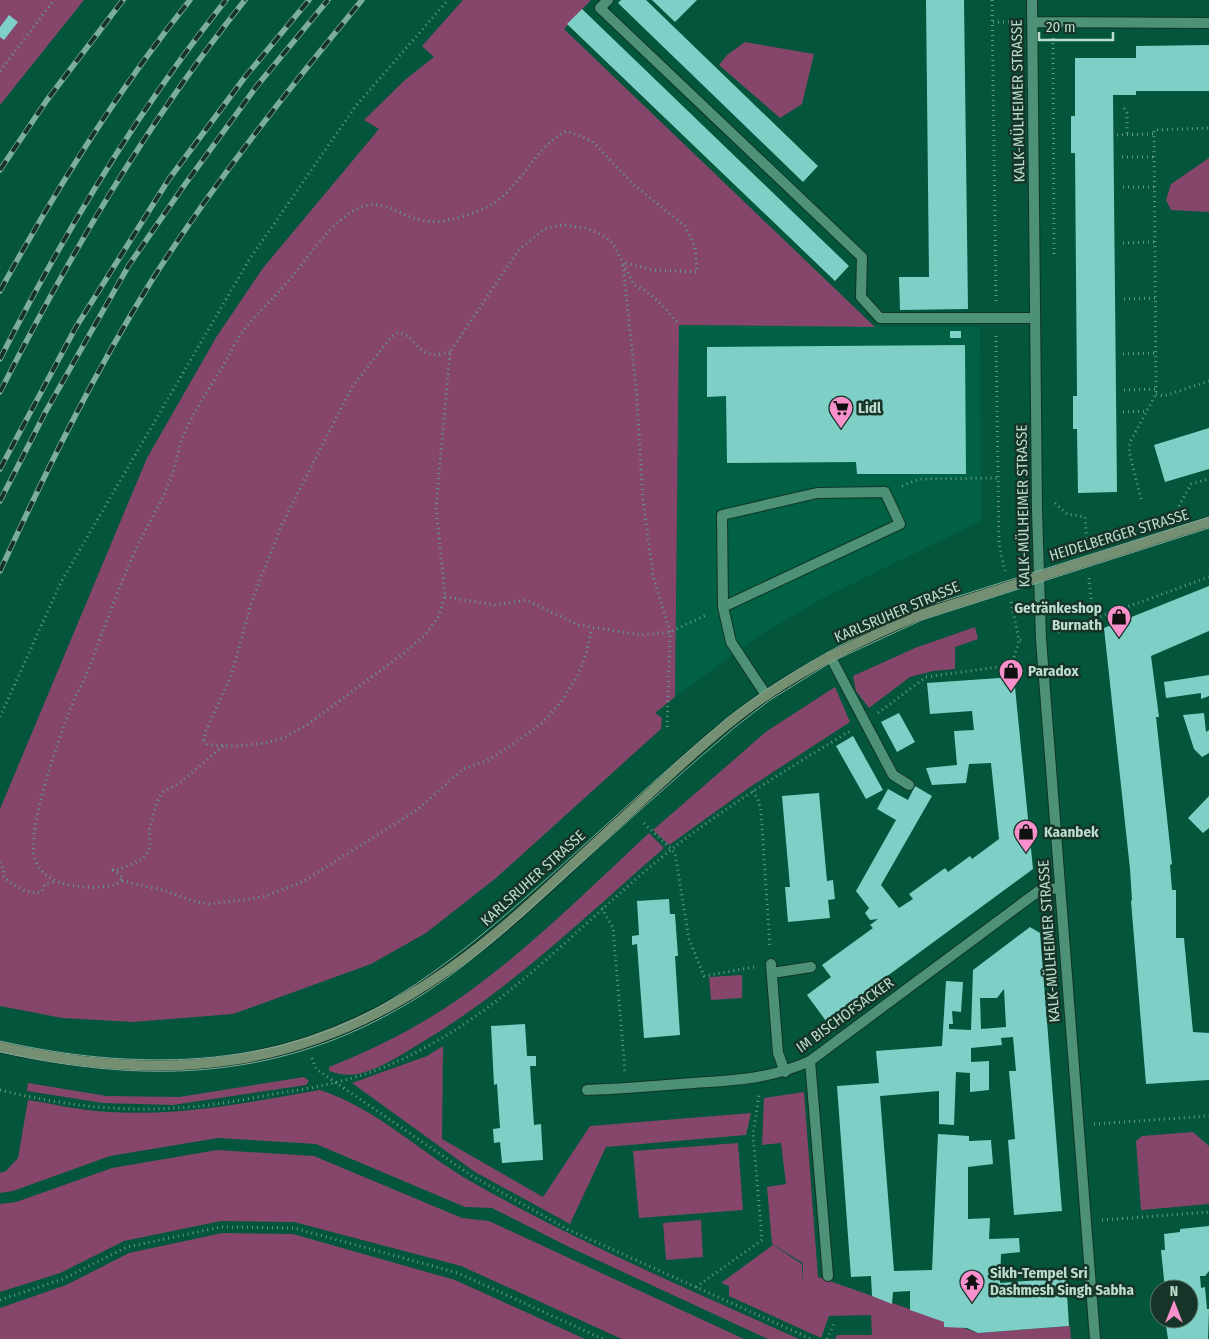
<svg xmlns="http://www.w3.org/2000/svg" width="1209" height="1339" font-family="'Fira Sans Condensed',sans-serif">
  <style>
    .built { fill: #006145 }
    .green { fill: #86466c }
    .building { fill: #7ed0c6; fill-rule: evenodd }
    .lines { fill: none; stroke-linecap: round; stroke-linejoin: round }
    .lane-casing { stroke: #113527; stroke-width: 12 }
    .street-casing { stroke: #113527; stroke-width: 12 }
    .secondary-casing { stroke: #113527; stroke-width: 12 }
    .path { stroke: #639b88; stroke-width: 3; stroke-dasharray: 1 4; stroke-linecap: butt }
    .lane { stroke: #4d9176; stroke-width: 10 }
    .street { stroke: #4d9176; stroke-width: 10 }
    .secondary { stroke: #758f72; stroke-width: 10 }
    .tram { stroke: #7dae9c; stroke-width: 1 }
    .rail-casing { stroke: #7dae9c; stroke-width: 5.5 }
    .rail { stroke: #173428; stroke-width: 4; stroke-dasharray: 11; stroke-linecap: butt }
    .labels { text-anchor: middle; dominant-baseline: central; stroke-width: 5; stroke-linejoin: round; paint-order: stroke }
    .street-label { font-size: 15px; fill: #bcddce; stroke: #173428 }
    .poi-label { font-size: 15px; font-weight: bold; fill: #bcddce; stroke: #173428; text-anchor: start }
  </style>
  <rect width="100%" height="100%" fill="#03553c"/>
  <!-- built -->
  <path class="built" d="M679 325 980 327 981 521 825 597 757 637 675 697Z"/>
  <!-- green -->
  <path class="green" d="M0 0H84L0 105Z
    M463 0H591L564 29 875 327 679 325 675 697 655 713 662 718 661 729 496 878 426 933 371 964 233 1014 133 1022 62 1018 0 1006V809L147 458 217 336 263 268 379 129 364 120 406 79 434 57 422 46Z
    M745 42 814 54 802 104 780 118 719 65 727 55Z
    M1209 158V212L1171 210 1166 200 1171 184Z
    M975 627 978 639 955 647V669L933 671 910 677 869 708 856 691 853 676 915 648Z
    M835 687 850 722 750 787 669 845 653 830 767 731Z
    M649 833 664 848C586 916 509 991 419 1044 401 1055 380 1069 358 1074 348 1076 338 1074 329 1071V1067C375 1049 420 1026 460 998 526 952 590 888 649 833Z
    M742 975V998L711 1000 709 977Z
    M443 1046 442 1139 543 1197 590 1126 751 1113 746 1135 606 1147 570 1224 475 1172 352 1083 427 1056Z
    M304 1077 309 1081 306 1085 173 1105 103 1103 27 1091 28 1083 107 1096 179 1097Z
    M320 1090C376 1108 421 1153 472 1182 577 1242 688 1289 799 1339H768L567 1246 492 1208 465 1207 316 1144 218 1138 110 1156 13 1191 0 1193V1173L6 1171 18 1158 28 1100C50 1103 73 1109 96 1111 172 1118 246 1103 320 1090Z
    M804 1092 818 1277 978 1333 1070 1326 1071 1339H835L837 1335H872L871 1315 829 1316 821 1338 729 1296V1286L721 1283 773 1245 802 1264 803 1285V1263L772 1244 767 1187 786 1184 781 1143 762 1145 764 1098Z
    M1193 1132 1209 1146V1204L1141 1210 1136 1141 1142 1136Z
    M738 1143 743 1210 639 1218 633 1151Z
    M217 1150 314 1156 462 1218 489 1221 744 1339H622L461 1266 294 1222 221 1221 124 1241 60 1273 0 1292V1204L16 1202 112 1168Z
    M701 1220 703 1257 666 1260 663 1223Z
    M222 1233 293 1234 455 1280 585 1339H0V1308L66 1285 129 1253Z"/>
  <!-- building -->
  <path class="building" d="M621 0H646L818 166 803 182 618 3Z
    M652 0H697L675 22Z
    M926 0H964L968 309 900 310 899 277H929Z
    M582 9 849 266 835 281 567 24Z
    M9 15 18 22 4 40 0 37V27Z
    M1209 45V91H1136V95H1113L1117 492 1078 493 1077 429H1073V396H1077L1075 153H1071V116H1075V58H1136V46Z
    M950 331H961V338H950Z
    M965 345 966 474H857L856 462 727 463 726 396 707 397V347Z
    M1209 428V469L1165 482 1154 445Z
    M1209 586V631L1151 656 1159 717H1156L1172 864 1170 865 1172 890H1176V938H1184L1193 1032 1209 1033V1080L1146 1084 1131 901 1132 900 1130 869 1104 628Z
    M1209 675V696L1201 699V693L1166 698 1164 682Z
    M1014 677 1033 869 826 1021 807 995 831 977 822 965 873 928 870 925 878 919 870 920 865 913 869 908 856 891 896 820 877 809 888 789 908 800 915 786 932 796 881 885 899 908 913 899 909 894 945 868 948 872 970 856 972 859 999 839 991 763 969 764 966 783 932 785 926 768 957 765 954 731 974 730 972 711 930 714 927 683Z
    M899 713 915 742 897 752 881 722Z
    M1204 713 1206 732 1209 730V753L1202 757 1194 749 1183 715Z
    M853 736 883 790 866 799 836 746Z
    M819 793 827 881 833 880 835 899 828 900 830 918 788 922 785 887H790L782 796Z
    M1209 796V828L1203 833 1188 818Z
    M669 899 670 914H675L678 956H675L680 1035 644 1038 637 944 632 945V936L639 935 637 901Z
    M1030 927 1040 933 1062 1211 1014 1215 1008 1140 1015 1139 1009 1071H1016L1013 1037 1001 1038 1002 1045 971 1048V1062L989 1061V1090L970 1092V1073L956 1072 954 1125 939 1124V1091L880 1096 894 1271 932 1270 938 1134 969 1136V1141L991 1140 993 1164 968 1167V1219L990 1218 989 1239 1019 1238 1020 1252 1001 1254 1000 1283 1066 1278 1069 1326 978 1333 967 1328 944 1327V1322L910 1310V1291L893 1292 892 1304 872 1296 871 1276 851 1277 837 1086 879 1083 876 1051 942 1046 946 981 963 982 961 1012 952 1011 953 1024H949V1029L971 1030 973 970ZM1004 989 1006 1027 981 1029 980 998H997Z
    M525 1024 527 1056H536V1066H530L534 1125 541 1124 543 1160 502 1163 500 1142 494 1143 493 1129 500 1128 497 1084 494 1085 491 1026Z
    M1209 1226V1271L1205 1276H1200L1201 1288 1205 1287 1207 1309H1209L1208 1339H1168L1165 1319H1189V1289H1165L1161 1250H1165L1164 1234 1180 1232V1229Z"/>
  <g class="lines">
    <defs>
      <path id="lane" d="M608 0 600 8 862 257 861 297 880 318H1035
        M723 607 900 524 885 492 817 493 722 515 723 607 731 642 766 695
        M830 656 893 775 909 785
        M771 964 778 1053 785 1072
        M772 973 811 967
        M810 1061 828 1276"/>
      <path id="street" d="M1032 0 1037 510 1041 639 1095 1339
        M1032 22 1209 23
        M587 1090C623 1089 658 1086 694 1083 737 1080 770 1079 810 1061L1040 890 1060 888"/>
      <path id="secondary" d="M0 1047C167 1084 306 1070 448 970 511 926 565 870 622 819 669 776 715 730 768 694 816 662 867 637 920 615L1209 522"/>
    </defs>
    <!-- lane casing -->
    <use href="#lane" class="lane-casing"/>
    <!-- street casing -->
    <use href="#street" class="street-casing"/>
    <!-- secondary casing -->
    <use href="#secondary" class="secondary-casing"/>
    <!-- path -->
    <path class="path" d="M992 0 996 302
      M993 22H1017
      M1053 38 1054 254
      M0 71 54 0
      M1124 108 1127 113V135
      M1117 135 1154 134
      M1122 157H1155
      M1123 187H1155
      M1123 243 1155 242
      M623 265 636 387 643 499 653 576 670 632 667 731
      M1124 299 1156 298
      M996 336 999 544 1005 571
      M450 352C444 353 435 356 430 354 416 351 413 333 397 333L392 336 352 387 282 524 252 601 231 676 205 733 204 740 208 745 239 746 264 743 283 738 307 725 404 653 425 635 439 616 445 594 436 508 450 352 518 251 544 229 561 225 587 228 607 238 615 247 634 285C653 293 666 309 679 325
      M1123 354 1156 353
      M1124 390 1156 389
      M1156 394 1164 396 1209 381
      M1123 412 1148 411
      M902 486 919 479 997 478
      M1141 499 1129 451 1130 442 1156 394 1154 130 1209 128
      M1055 503 1067 514 1085 517 1087 544
      M1174 515 1191 484 1209 479
      M1089 578 1093 619
      M445 597 496 605 526 600 579 625 641 635 670 632 706 615
      M1011 602 1019 640H1021
      M1058 632 1209 577
      M878 713 926 677 1012 665 1019 640
      M0 717 61 582 249 260 355 107 448 0
      M223 746 181 782 163 792 157 802 149 831 150 842 149 851 143 859 118 870H113L123 878 116 885C89 890 45 889 35 859 25 833 60 735 71 707 75 695 83 684 87 673 103 632 117 591 135 551 146 528 159 507 169 483 177 465 178 445 187 427 199 404 213 382 226 361 230 353 234 345 239 337 253 316 273 300 289 280 303 264 315 246 330 230 386 173 394 232 449 220 463 217 482 211 494 203 523 184 535 146 567 131L592 141 634 185 685 226 695 247 697 272 653 270 622 262
      M753 791 758 799 761 811 770 948
      M644 823 675 853 689 939 704 976 754 967
      M0 862 4 871 3 876C13 886 27 895 42 892L45 884 55 882
      M122 881 163 890 193 901 209 904 263 897 304 881 417 810 463 769 486 761 512 745 543 722 561 702 578 675 586 654 592 628
      M602 908 613 928 625 1071
      M312 1058 316 1069 472 1176 567 1229 811 1339
      M0 1090C56 1104 116 1112 173 1108 207 1107 241 1100 274 1094 332 1085 374 1076 426 1047 519 997 590 914 672 849 728 805 789 768 850 731
      M1094 1124 1209 1116
      M1102 1220 1209 1212
      M696 1287 762 1240 753 1135 759 1094
      M0 1300 63 1279 127 1247 221 1227 294 1228 458 1273 603 1339
      M827 1339 835 1322"/>
    <!-- lane -->
    <use href="#lane" class="lane"/>
    <!-- street -->
    <use href="#street" class="street"/>
    <!-- secondary -->
    <use href="#secondary" class="secondary"/>
    <!-- tram -->
    <path class="tram" d="M0 1041C131 1071 276 1071 394 998 455 961 507 914 560 867 615 817 670 766 727 718 787 672 849 638 918 609L1209 517
      M0 1052C140 1083 270 1082 398 1009 458 976 508 929 559 883 617 831 675 778 735 727L770 700 833 661 922 620 1209 528"/>
    <defs>
      <path id="rail" d="M0 170 47 100 123 0
        M0 291C56 189 117 91 190 0
        M0 359C64 233 137 111 226 0
        M0 392C70 254 148 121 245 0
        M0 469 76 327 169 179 245 77 309 0
        M0 501 46 411 129 265 183 187 256 87 328 0
        M0 571C46 471 94 373 152 280 215 181 288 90 362 0"/>
    </defs>
    <!-- rail casing -->
    <use href="#rail" class="rail-casing"/>
    <!-- rail -->
    <use href="#rail" class="rail"/>
  </g>
  <!-- icons -->
  <defs>
    <symbol id="supermarket-pin" viewBox="-11 -11 22 30"><path d="M0 17L-7.5 6A9.5 9.5 0 1 1 7.5 6Z" fill="#f890cc" stroke="#173428"/><path d="M-6-5.5h2.5l.6 2H6L4.5 2H-2.5L-4.4-4H-6ZM-1.5 3.2a1.3 1.3 0 1 0 .1 0ZM3 3.2a1.3 1.3 0 1 0 .1 0Z" fill="#111"/></symbol>
    <symbol id="shop-pin" viewBox="-11 -11 22 30"><path d="M0 17L-7.5 6A9.5 9.5 0 1 1 7.5 6Z" fill="#f890cc" stroke="#173428"/><path d="M-5-2.5h2.3a2.7 3.5 0 0 1 5.4 0H5L5.5 6h-11ZM-1.5-2.5h3a1.5 2.3 0 0 0-3 0Z" fill="#111"/></symbol>
    <symbol id="temple-pin" viewBox="-11 -11 22 30"><path d="M0 17L-7.5 6A9.5 9.5 0 1 1 7.5 6Z" fill="#f890cc" stroke="#173428"/><path d="M0-6L5-2H3V0L6.5 2.5H4V6H1.5V3h-3V6H-4V2.5H-6.5L-3 0V-2H-5Z" fill="#111"/></symbol>
  </defs>
  <g fill-rule="evenodd">
    <use href="#supermarket-pin" x="827" y="394" width="28" height="38"/>
    <use href="#shop-pin" x="1105" y="603" width="28" height="38"/>
    <use href="#shop-pin" x="997" y="657" width="28" height="38"/>
    <use href="#shop-pin" x="1012" y="818" width="28" height="38"/>
    <use href="#temple-pin" x="958" y="1268" width="28" height="38"/>
  </g>
  <g class="labels">
    <!-- street labels -->
    <g class="street-label">
      <text transform="translate(1018 101) rotate(-91)">KALK-MÜLHEIMER STRASSE</text>
      <text transform="translate(1023 506) rotate(-91)">KALK-MÜLHEIMER STRASSE</text>
      <text transform="translate(1119 535) rotate(-17)">HEIDELBERGER STRASSE</text>
      <text transform="translate(897 612) rotate(-23)">KARLSRUHER STRASSE</text>
      <text transform="translate(533 878) rotate(-42)">KARLSRUHER STRASSE</text>
      <text transform="translate(1049 941) rotate(-94)">KALK-MÜLHEIMER STRASSE</text>
      <text transform="translate(845 1015) rotate(-36)">IM BISCHOFSACKER</text>
    </g>
    <!-- poi labels -->
    <g class="poi-label">
      <text x="858" y="408">Lidl</text>
      <text x="1102" y="608" text-anchor="end">Getränkeshop<tspan x="1102" dy="17">Burnath</tspan></text>
      <text x="1028" y="671">Paradox</text>
      <text x="1044" y="832">Kaanbek</text>
      <text x="990" y="1273">Sikh-Tempel Sri<tspan x="990" dy="17">Dashmesh Singh Sabha</tspan></text>
    </g>
  </g>
  <!-- north arrow -->
  <g transform="translate(1174 1304)"><circle r="24" fill="#173428" stroke="#59786a"/>
  <path d="M0-4L9 19L0 12L-9 19Z" fill="#f890cc"/>
  <text y="-8" font-size="14" font-weight="bold" text-anchor="middle" fill="#bcddce">N</text>
  </g>
  <!-- scale -->
  <path d="M1039 32v8h74v-8" fill="none" stroke="#bcddce" stroke-width="2.5"/>
  <text x="1046" y="32" font-size="15" fill="#bcddce" stroke="#173428" stroke-width="4" paint-order="stroke">20 m</text>
</svg>
